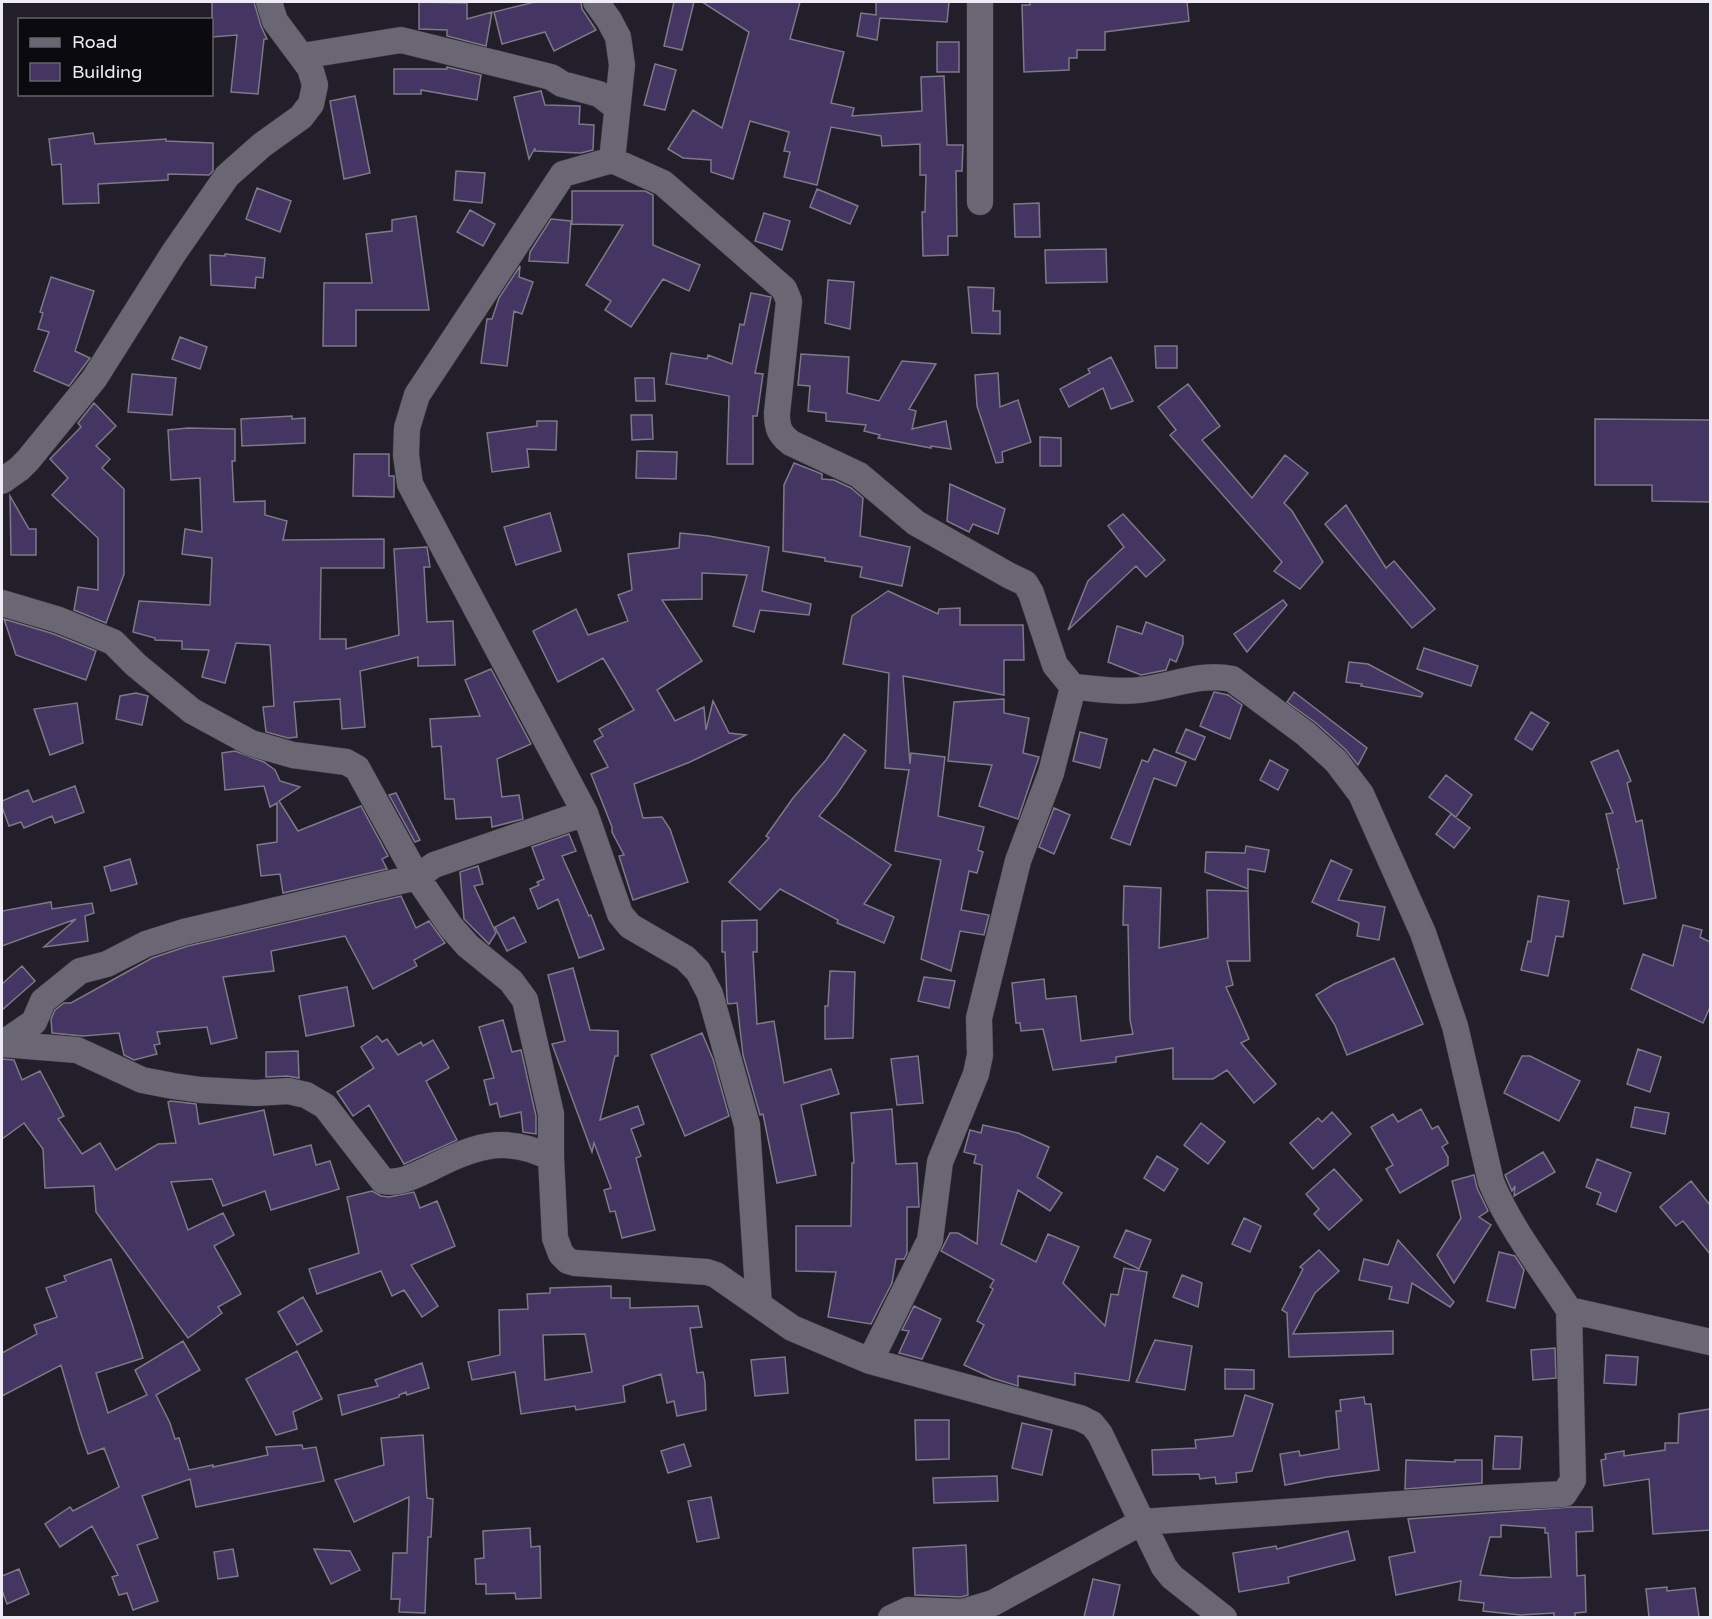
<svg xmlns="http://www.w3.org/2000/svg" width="1712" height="1619" font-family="'Varela Round',sans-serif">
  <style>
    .building { fill: #443562; stroke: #7d7986; stroke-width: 1.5; fill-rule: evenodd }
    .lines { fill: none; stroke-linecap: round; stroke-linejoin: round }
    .minor-casing { stroke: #3e3b44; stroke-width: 27 }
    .minor { stroke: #6a6673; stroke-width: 26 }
  </style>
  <rect width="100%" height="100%" fill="#221f2a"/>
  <!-- building -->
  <path class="building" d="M212 2H254L261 26 267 39H264L258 94 231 92 237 35 212 37Z
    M419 2 467 3V19L492 12 486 46 447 36V30L419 29Z
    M535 2H581L582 9 596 30 554 51 545 32 502 44 494 12Z
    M674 2H694L682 50 664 46Z
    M702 2H800L790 39 844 52 831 103 854 108 852 116 922 111 921 77 944 76 947 145H963L962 171H956L957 236H948V255L923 256 922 212H925L926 175H920V144L882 146 881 136 831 127 817 185 784 177 790 152 784 151 789 132 750 121 733 179 711 172V160L683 158 668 149 693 110 722 128 749 32Z
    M876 2H949L947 22 880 18 877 40 857 36 861 13 876 15Z
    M1030 2H1187L1189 21 1105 32V50H1077V58H1069V70L1024 72 1022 5H1030Z
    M937 42H959V72H937Z
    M655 64 676 70 665 110 644 105Z
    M447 67 481 75 477 100 421 90V94H394V69H447Z
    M541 91 545 105 580 106 579 124 594 125 593 150 581 153 535 151V148L529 159 514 97Z
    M355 96 370 173 344 179 330 101Z
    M93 133 95 144 166 139V141L213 143V171L209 175 168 174V180L98 184 99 203 63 204 61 164 52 165 49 139Z
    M456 171 485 173 482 203 454 200Z
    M257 188 291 201 280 232 246 219Z
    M817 189 858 206 850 224 810 207Z
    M572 191H645L653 195V245L700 265 689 291 663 279 631 327 605 310 611 301 586 285 623 225 572 224Z
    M1039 203 1040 237H1015L1014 204Z
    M470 210 495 224 483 246 457 232Z
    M764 213 790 221 782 250 755 241Z
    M416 216 429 310H356V346H323L324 283H372L366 234 392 231V220Z
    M551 219 571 221 568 263 529 261 530 252Z
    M1106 249 1107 282 1046 283 1045 250Z
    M225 254 265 258 263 278 256 277 255 288 211 285 210 255 225 256Z
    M520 266 519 277 533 282 522 314 514 311 507 366 481 363 487 319H492L499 298Z
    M51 277 94 291 75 351 90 358 69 386 34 371 49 332 38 329 43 313 40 312Z
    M828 280 854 282 850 329 825 323Z
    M968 287 994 288 993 311H1000V334L972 333Z
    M751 293 771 297 755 373 763 374 757 416H753V464H727L729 396 666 384 671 353 707 359 708 355 732 364 740 324 744 325Z
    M180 337 207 347 200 369 172 359Z
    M1155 346H1177V368H1156Z
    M801 354 849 357 847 393 879 401 902 361 936 364 909 409 916 411 912 429 946 421 951 449 931 446V448L878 438 880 435 864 431 866 425 826 421V413L808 411 810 386 798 385Z
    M1111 357 1133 401 1111 409 1103 388 1069 407 1060 389 1090 373 1088 369Z
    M998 373 1000 407 1018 400 1031 442 1002 452 1003 462 996 463 977 406 975 375Z
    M132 374 176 378 172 415 128 412Z
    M635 378H654L655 401H636Z
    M1188 384 1220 426 1202 440 1252 498 1285 455 1308 473 1284 503 1292 511 1323 562 1300 589 1274 571 1282 562 1170 435 1176 430 1158 407Z
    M94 403 116 426 96 446 110 459 102 468 124 489V574L106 623 74 610 78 587 98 590V538L52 495 68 478 50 459 81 427 78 423Z
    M631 415H652L653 439 632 440Z
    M292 416V419L305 418V443L242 446 241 419Z
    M1595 419 1710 420V502L1652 501V485H1595Z
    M537 421H557L556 450 527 449 529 467 492 472 487 433 537 426Z
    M188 428 235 429V461H232L234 502 265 501V515L287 521 283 540 384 539V568H321L320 639H346V649L399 635 394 549 427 547 430 567H424L427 622 453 621 455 665 418 666V657L360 671 365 727 342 729 340 699 294 702 297 737 288 738 266 732 263 707 274 706 270 645 236 643 225 683 202 677 209 650 182 649V641L155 640V638L133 632 139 601 210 605 212 558 182 554 185 529 202 532 200 478 171 480 168 430Z
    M1040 437 1061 438V466H1040Z
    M637 451 677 452 676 479 636 478Z
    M354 454H389V476H394V497L353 496Z
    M794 463 822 474V479L834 480 851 488 863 498 860 536 910 547 902 586 860 577 862 567 825 561V558L783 551 784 485Z
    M950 484 1005 509 998 534 973 524 969 532 947 521Z
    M10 496 29 529H36V555H11Z
    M1346 505 1386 568 1394 561 1435 609 1412 628 1325 524Z
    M550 513 561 551 516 565 504 527Z
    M1123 514 1165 560 1146 577 1136 566 1068 630 1088 581 1124 547 1108 526Z
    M680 533 709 536 769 547 762 591 811 604 809 615 760 610 754 632 733 626 747 575 702 573V599L662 600 702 661 657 690 675 721 704 707 706 730 713 701 729 733 746 735 690 762 634 784 643 818 662 817 670 829 688 882 633 900 619 856 624 855 612 832V827L591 774 608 767 594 741 603 736 599 729 634 710 603 658 558 682 533 631 576 609 588 635 628 621 618 595 632 590 628 554 679 548Z
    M888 591 938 614 939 609 960 608V625H1023L1024 660H1004V695L903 676 910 764 911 753 945 757 938 816 984 827 978 850 983 852 977 873 969 871 961 910 989 915 984 935 960 931 951 971 921 959 941 860 895 851 909 770 885 768 889 673 843 664 852 616Z
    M1283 600 1287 605 1247 652 1234 634Z
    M4 619 54 634 96 651 86 680 16 655Z
    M1146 622 1183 636V644L1176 662 1170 659 1166 670 1141 675 1108 662 1117 626 1142 634Z
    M1424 648 1478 666 1471 686 1417 669Z
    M1349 662 1368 664 1423 693 1421 697 1361 686 1362 684 1346 682Z
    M491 669 531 744 497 759 502 797 519 795 523 819 492 827 491 817 456 819 454 799H445L441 746 432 747 430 719 480 716 465 680Z
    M1214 692 1228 695 1242 705 1230 739 1200 726Z
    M1294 692 1367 748 1358 765 1346 750 1316 723 1287 702Z
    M136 693 148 696 142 725 116 719 120 696Z
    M1004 699V713L1029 718 1023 753 1039 757 1018 819 979 806 992 765 948 761 954 702Z
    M77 703 83 743 50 755 34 709Z
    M1531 712 1549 723 1532 750 1515 739Z
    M1186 729 1205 737 1195 760 1176 752Z
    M1080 732 1107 739 1100 768 1073 761Z
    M844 734 866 751 837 794 819 816 891 865 864 904 894 917 884 943 837 923 838 920 780 889 760 910 729 882 769 838 766 836 793 798 826 760Z
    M1154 749 1186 762 1176 786 1154 778 1130 845 1111 838 1142 760 1148 762Z
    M1618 750 1631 781 1627 783 1636 822 1642 820 1656 898 1624 904 1617 869 1619 868 1606 814 1613 813 1591 762Z
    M235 751 264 762 275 770 280 781 300 787 279 801 298 831 361 806 388 856 382 859 387 869 283 893 280 874 261 876 257 845 277 842V803L270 807 264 786 225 790 222 753Z
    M1270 760 1288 770 1278 790 1260 780Z
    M1446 775 1472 795 1456 817 1429 797Z
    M75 786 84 812 55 823 52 816 24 828 21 822 9 826 2 807V801L28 790 33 802Z
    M396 793 420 840 415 842 389 795Z
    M1054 808 1070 815 1054 854 1039 847Z
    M1451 814 1470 828 1454 848 1436 834Z
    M569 834 576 851 562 856 589 916 591 915 604 949 579 958 558 899 538 909 530 889 539 885 537 882 544 879 532 847Z
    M1246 846 1269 850 1265 872 1248 869V889L1205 872 1206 852 1245 853Z
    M130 859 137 884 111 891 104 867Z
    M1331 860 1352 870 1338 900 1385 907 1379 940 1357 936 1359 923 1312 902Z
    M478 866 483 884 474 886 496 933 489 944 464 919 460 872Z
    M1124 886 1161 888 1159 948 1208 938 1207 890 1248 891 1250 961H1227L1233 985 1226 987 1249 1039 1241 1043 1276 1084 1254 1103 1227 1070 1213 1079H1173V1048L1116 1057V1062L1053 1070 1043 1029 1021 1031 1020 1023H1016L1012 983 1044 979 1046 999 1076 996 1081 1041 1133 1034 1130 1020 1128 925H1123Z
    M401 896 416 928 429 921 445 943 414 960 417 966 373 989 345 936 271 951 274 971 223 977 237 1038 211 1044 207 1027 157 1032 160 1044 154 1045 157 1054 134 1060 124 1055 119 1033 83 1036 52 1033 51 1019 55 1010 64 1003H71L152 958 188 946Z
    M1538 896 1569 901 1563 937 1556 936 1548 976 1521 970 1528 941 1531 942Z
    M51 902 52 909 92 903 94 913 85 916 88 941 44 947 76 919 2 946V911Z
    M514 917 526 942 507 951 495 927Z
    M757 920V952H753L757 1024 774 1021 784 1083 831 1069 839 1094 801 1105 816 1175 777 1183 763 1114 760 1115 743 1055 737 1003 728 1004 727 1000 725 952H722V921Z
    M1683 925 1702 930 1700 937 1710 942V1007L1703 1023 1631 989 1643 954 1673 966Z
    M1394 958 1423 1024 1347 1055 1335 1025 1316 995 1334 984Z
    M22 966 35 981 2 1010V984Z
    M573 968 590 1030 618 1031V1056H615L600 1120 638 1106 644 1124 631 1129 641 1156 636 1158 655 1230 622 1238 615 1211 610 1212 604 1190 611 1188 594 1143 592 1152 552 1044 565 1041 548 975Z
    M830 971 855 972 853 1038 825 1039V1006H828Z
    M924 977 955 981 949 1008 918 1001Z
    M347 987 354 1026 306 1036 299 996Z
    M503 1020 512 1052 521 1050 536 1116V1134L523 1132 521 1112 500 1117 497 1103 490 1105 484 1080 494 1078 479 1027Z
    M702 1033 713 1059 729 1116 685 1136 651 1055Z
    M377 1036 382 1042 387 1039 398 1055 421 1042 423 1046 433 1040 449 1068 426 1081 457 1140 404 1164 369 1105 353 1116 337 1092 374 1068 361 1047Z
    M1638 1049 1661 1057 1650 1092 1627 1084Z
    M298 1051 299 1078 287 1076 266 1077V1052Z
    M918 1056 923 1103 897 1105 891 1059Z
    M1522 1056H1530L1580 1081 1559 1121 1504 1093Z
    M2 1059 14 1060 22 1080 40 1071 64 1116 58 1119 82 1154 100 1143 116 1170 158 1144 176 1143 168 1102 171 1101 196 1104 199 1124 264 1110 274 1155 311 1145 316 1165 330 1161 339 1189 271 1210 265 1191 223 1206 212 1179 171 1182 188 1230 223 1213 234 1235 214 1246 241 1294 218 1307 222 1313 188 1338 96 1212 94 1186 45 1188 43 1149 24 1123 2 1139Z
    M1635 1107 1669 1113 1665 1134 1631 1127Z
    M892 1109 896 1164 917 1163 919 1207H907V1253L904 1259H896L892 1283 871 1324 828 1317 836 1272 796 1271V1226H851L852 1163H854L851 1113Z
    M1421 1109 1432 1129 1438 1126 1448 1143 1442 1147 1448 1157V1165L1400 1193 1386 1169 1393 1165 1371 1127 1393 1114 1398 1122Z
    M1332 1112 1351 1134 1313 1169 1290 1143 1318 1118 1322 1122Z
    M1201 1123 1225 1142 1208 1164 1184 1145Z
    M983 1125 1018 1133 1049 1147 1037 1177 1062 1193 1050 1211 1018 1190 1001 1244 1036 1262 1048 1234 1079 1247 1063 1283 1105 1326 1111 1294 1118 1295 1124 1268 1147 1272 1129 1381 1075 1373V1385L1018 1376V1386L992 1378 964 1365 984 1325 977 1321 993 1289 990 1287 994 1280 941 1251 950 1233H958L977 1244 982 1165 974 1163 976 1155 964 1152 970 1130 981 1133Z
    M1543 1152 1555 1172 1514 1196 1515 1186 1512 1191 1505 1175Z
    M1157 1156 1178 1169 1164 1191 1144 1178Z
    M1597 1159 1631 1173 1616 1212 1597 1204 1601 1193 1586 1187Z
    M1334 1169 1362 1200 1329 1230 1314 1214 1319 1209 1306 1194Z
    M1474 1175 1477 1188 1488 1211 1479 1217 1491 1225 1454 1283 1437 1255 1461 1218 1452 1181Z
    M1691 1181 1710 1205V1254L1683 1221 1676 1226 1660 1207Z
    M372 1191 381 1196 389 1197 414 1192 420 1208 437 1201 455 1246 411 1265 438 1306 422 1317 404 1290 392 1296 381 1271 317 1294 309 1269 359 1253 347 1197Z
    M1244 1218 1261 1226 1250 1252 1232 1244Z
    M1126 1230 1151 1240 1139 1269 1114 1257Z
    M1398 1240 1454 1302 1450 1307 1412 1283 1408 1303 1389 1299 1392 1287 1359 1280 1364 1259 1388 1265Z
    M1319 1250 1339 1271 1315 1293 1293 1334 1393 1331V1354L1289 1357 1287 1313 1282 1310 1303 1269 1300 1267Z
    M1499 1252 1515 1256 1524 1270 1515 1308 1487 1301Z
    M111 1259 143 1358 96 1373 108 1413 147 1395 135 1370 183 1341 200 1370 156 1395 170 1423 175 1439 179 1438 189 1470 213 1465V1467L268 1455 266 1447 302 1445 303 1449 316 1447 324 1481 196 1507 190 1479 142 1496 158 1538 137 1545 158 1601 133 1610 127 1593 119 1595 112 1577 118 1575 92 1526 60 1547 45 1524 70 1507 73 1511 119 1487 104 1448 88 1454 80 1431 61 1365 2 1396V1353L37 1334 34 1325 57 1317 46 1288 66 1281 64 1276Z
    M1182 1275 1202 1283 1198 1307 1173 1297Z
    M611 1286V1298H630V1308L698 1306 702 1327 690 1328 697 1373 703 1372 705 1382 706 1410 677 1416 674 1401 667 1403 661 1374 623 1386 625 1402 576 1410 575 1406 521 1414 515 1372 472 1380 468 1362 500 1355 499 1310 528 1309 527 1294 550 1293V1288ZM585 1334 592 1372 545 1380 543 1335Z
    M303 1297 322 1331 297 1345 278 1312Z
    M914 1306 941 1319 922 1359 899 1353 909 1331 902 1330Z
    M1155 1340 1192 1346 1185 1390 1136 1382Z
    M1555 1348 1556 1378 1533 1380 1531 1350Z
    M297 1351 322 1399 293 1412 297 1429 276 1435 246 1379Z
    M1606 1355 1638 1357 1636 1385 1604 1383Z
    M785 1357 788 1393 755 1396 751 1360Z
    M422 1363 429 1388 407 1395 406 1392 399 1395V1397L342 1415 338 1395 378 1386 375 1380Z
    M1225 1369 1254 1370V1389H1225Z
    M1245 1395 1273 1404 1252 1471 1236 1473 1237 1482 1216 1484 1215 1477 1200 1479 1199 1474 1153 1475 1152 1450 1196 1448 1195 1440 1233 1436Z
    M1364 1397 1365 1404H1371L1379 1470 1327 1477 1285 1485 1280 1454 1299 1451 1300 1456 1339 1449 1336 1411H1341L1340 1400Z
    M1710 1409V1530L1653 1534 1649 1479 1604 1486 1601 1460 1606 1459 1605 1454 1624 1451V1456L1665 1450V1443H1678L1679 1414Z
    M915 1420H949V1459L916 1460Z
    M1022 1423 1052 1430 1042 1475 1012 1468Z
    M423 1435 427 1498 433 1499 431 1537H428L425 1613 399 1612 400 1599H391L393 1553H407L409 1497 354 1522 335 1480 384 1465 381 1438Z
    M1495 1436 1522 1437 1520 1469H1493Z
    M684 1444 691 1466 668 1473 661 1451Z
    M1406 1460 1455 1462V1460H1482V1483L1405 1489Z
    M997 1476 998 1501 934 1503 933 1478Z
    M711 1497 719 1538 697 1542 688 1501Z
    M1571 1507H1592L1593 1531 1576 1532 1577 1576 1585 1575 1586 1612 1575 1613V1617H1554V1613L1521 1615 1483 1611 1484 1603 1459 1600 1461 1581 1396 1595 1389 1557 1415 1552 1408 1519ZM1501 1525 1545 1528V1533H1548L1551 1577 1513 1578 1480 1575 1490 1537H1501Z
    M530 1528 531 1547 540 1546 541 1598 516 1599 515 1593 486 1594V1584H476L475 1559 484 1558 483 1531Z
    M1348 1531 1355 1560 1288 1577 1289 1583 1239 1592 1233 1553 1276 1546 1277 1549Z
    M966 1545 968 1595 961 1597 915 1595 913 1548Z
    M233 1549 238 1576 218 1579 214 1552Z
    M314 1549 350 1551 360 1570 331 1584Z
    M19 1569 29 1594 7 1604 2 1590V1576Z
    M1093 1579 1120 1585 1113 1617H1084Z
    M1667 1587V1591L1695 1588 1699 1617H1649L1646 1589Z"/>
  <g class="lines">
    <defs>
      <path id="minor" d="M596 2 609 20 618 37 622 65 612 160
        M302 56 401 40 551 77 562 84 599 94 616 107
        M980 202V2
        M2 481 19 469 28 460 94 379 173 254 227 176 262 145 301 117 311 104 315 85 310 68 275 21 269 2
        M2 603 59 620 113 642 136 665 192 711 251 743 293 755 346 762 357 768 417 877 451 927 468 946 511 981 525 1000 551 1114V1158L555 1238 561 1254 568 1261 575 1263 707 1272 716 1275 792 1328 870 1361 1080 1418 1092 1424 1100 1434 1142 1522 1487 1498 1564 1494 1573 1480 1569 1310
        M2 1044 34 1022 43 1001 80 971 107 964 146 944 184 932 417 877 434 865 585 813
        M2 1044 77 1050 142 1080 173 1086 201 1090 256 1093 288 1091 306 1095 325 1106 383 1181C400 1184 411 1177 427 1170 471 1148 503 1133 551 1158
        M759 1305 747 1125 710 994 698 971 685 958 630 926 620 914 585 813 410 484 406 455 407 428 417 395 563 174 612 160 663 183 784 289 789 301 777 413C777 427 779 434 791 443L859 475 916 523 1010 576 1025 583 1031 593 1055 665 1073 687C1094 688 1118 693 1139 690 1170 687 1201 672 1232 679L1306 734 1336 761 1361 794 1423 933 1455 1026 1491 1182C1510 1228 1542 1268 1569 1310L1710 1342
        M870 1361 930 1240 940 1162 976 1074 980 1055 979 1018 1018 861 1051 773 1073 687
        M891 1618 908 1610 963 1612 993 1603 1142 1522 1164 1567 1172 1577 1224 1618"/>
    </defs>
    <!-- minor casing -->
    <use href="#minor" class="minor-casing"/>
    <!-- minor -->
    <use href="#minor" class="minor"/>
  </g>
  <!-- border -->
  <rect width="1712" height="1619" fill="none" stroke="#edebf3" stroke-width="6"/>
  <!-- legend -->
  <rect x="18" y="18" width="195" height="78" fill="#0b0a0f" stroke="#65646a" stroke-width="1.5"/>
  <rect x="30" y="38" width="30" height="9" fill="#6a6673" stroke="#65646a" stroke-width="1.5"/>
  <text x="72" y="48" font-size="18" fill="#edebf3">Road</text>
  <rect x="30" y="63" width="30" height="18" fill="#443562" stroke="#65646a" stroke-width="1.5"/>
  <text x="72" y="78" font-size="18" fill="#edebf3">Building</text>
</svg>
